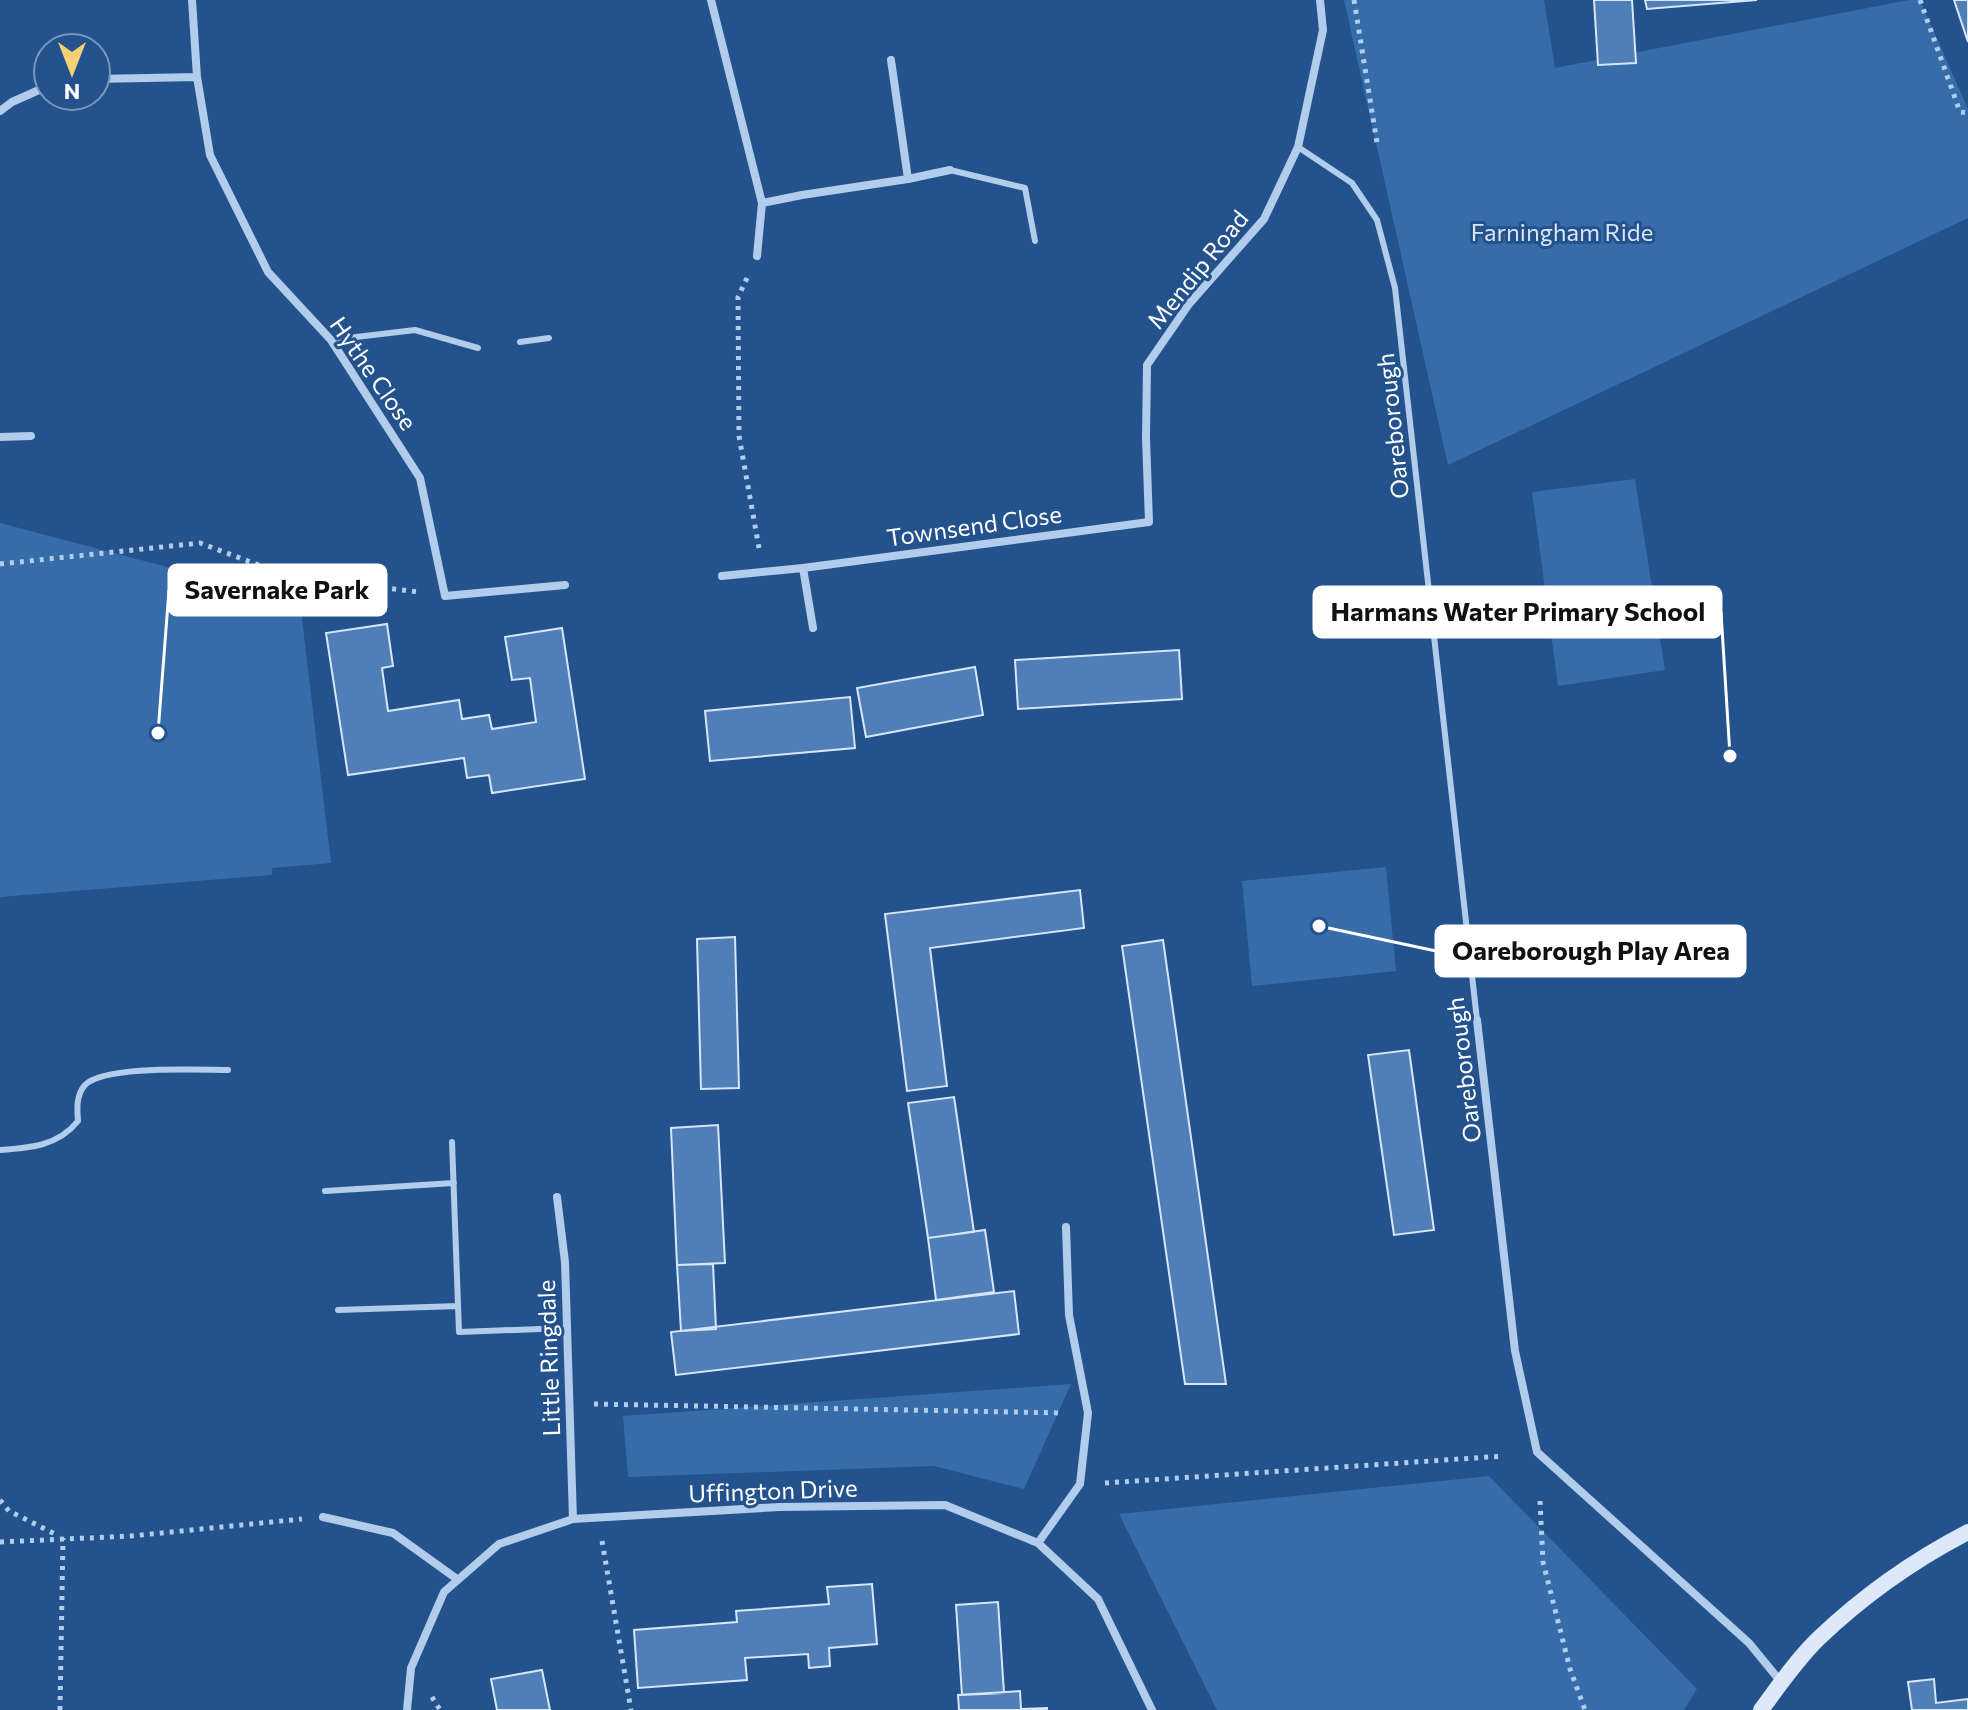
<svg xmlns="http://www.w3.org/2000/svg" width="1968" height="1710" font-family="Commissioner,sans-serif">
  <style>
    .green { fill: #376caa }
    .building { fill: #507eb6; stroke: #d7e6f8; stroke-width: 2 }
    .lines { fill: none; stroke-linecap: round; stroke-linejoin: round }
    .path { stroke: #b2cceb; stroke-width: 5; stroke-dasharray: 4 6; stroke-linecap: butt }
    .lane { stroke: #b2cceb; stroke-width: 6 }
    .street { stroke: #b2cceb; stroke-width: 8 }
    .secondary { stroke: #dde9f9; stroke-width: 16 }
    .labels { text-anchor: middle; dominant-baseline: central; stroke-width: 6; stroke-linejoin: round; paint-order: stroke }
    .park-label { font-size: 24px; fill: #d7e6f8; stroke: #23528d }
    .street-label { font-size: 24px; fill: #fff; stroke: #23528d }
    .leader { fill: none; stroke: #fff; stroke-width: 3 }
    .callout-dot { fill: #fff; stroke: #23528d; stroke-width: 3 }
    .callout { fill: #fff; stroke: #fff; stroke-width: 3 }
    .callout-label { font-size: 26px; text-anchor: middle; font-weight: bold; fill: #111 }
  </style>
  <rect width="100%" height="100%" fill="#23528d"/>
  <!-- green -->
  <path class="green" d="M1344 0H1544L1555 68 1909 0H1920L1968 109V218L1448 465Z
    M1635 479 1665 670 1558 686 1532 492Z
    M0 523 228 583 253 582 254 590 300 602 331 863 272 868V875L0 897Z
    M1386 867 1396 971 1252 986 1242 881Z
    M1071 1384 1024 1489 934 1466 628 1477 623 1416Z
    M1489 1476 1697 1689 1684 1710H1217L1119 1514Z"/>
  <!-- building -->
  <path class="building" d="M1594 0H1632L1636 63 1598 65Z
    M1645 0H1757L1647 9Z
    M1954 0H1968V42Z
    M387 624 393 666 382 668 388 711 459 700 462 719 489 715 492 729 536 722 530 678 512 680 505 637 562 628 585 779 492 793 489 775 467 778 464 758 348 775 326 633Z
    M1179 650 1182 699 1018 709 1015 660Z
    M975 667 983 715 866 737 857 688Z
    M850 697 855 748 710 761 705 711Z
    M1080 890 1084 928 930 948 947 1086 907 1091 885 914Z
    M735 937 739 1088 701 1089 697 939Z
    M1163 940 1226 1384H1185L1122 946Z
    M1409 1050 1434 1230 1394 1235 1368 1055Z
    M954 1097 974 1232 928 1238 908 1103Z
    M718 1125 725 1263 677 1265 671 1128Z
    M985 1230 994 1292 936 1300 928 1238Z
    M713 1264 716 1329 681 1331 677 1265Z
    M1014 1291 1019 1334 676 1375 671 1332Z
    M872 1584 877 1644 829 1648 830 1666 809 1668 808 1654 745 1658 747 1680 638 1688 634 1630 737 1622 736 1611 829 1604 827 1587Z
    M998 1602 1004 1693 962 1695 956 1605Z
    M542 1670 550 1710H497L491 1679Z
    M1934 1679 1936 1703 1968 1699V1710H1912L1908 1682Z
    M1020 1691 1021 1709 1047 1708V1710H959L958 1695Z"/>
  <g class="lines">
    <!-- path -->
    <path class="path" d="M1354 0 1377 143
      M1920 0 1960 112 1968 113
      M747 278 738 297 739 436 759 548
      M0 564 200 543 288 576 419 592
      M594 1404 1064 1413
      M1105 1483 1504 1456
      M0 1500 9 1511 59 1536
      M1540 1501 1543 1562 1570 1669 1585 1710
      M602 1541 631 1710
      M0 1542 131 1536 302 1519
      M432 1697 440 1710
      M60 1710 63 1538"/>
    <!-- lane -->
    <path class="lane" d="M1298 147 1352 183 1377 220 1395 288 1477 1020
      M950 170 1025 188 1035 241
      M331 340 415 330 478 348
      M520 342 549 338
      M452 1142 459 1332 567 1328
      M0 1150C30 1148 58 1146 78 1121 77 1109 76 1095 85 1085 104 1065 199 1070 228 1070
      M325 1191 454 1183
      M338 1310 458 1306"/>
    <!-- street -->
    <path class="street" d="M192 0 197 77 210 155 268 272 331 340 420 478 445 596 565 585
      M711 0 762 203 802 195 908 179 891 60
      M96 79 197 77
      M0 111 12 102 48 86
      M908 179 950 170
      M757 256 762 203
      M0 437 31 436
      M803 568 813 628
      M722 576 803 568 1149 522 1146 438 1147 365 1189 304 1264 219 1298 147 1323 30 1320 0
      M1477 1020 1515 1351 1537 1452 1749 1643 1781 1682
      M557 1197 565 1262 573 1519
      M323 1517 393 1533 457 1579
      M1038 1543 1080 1484 1088 1413 1069 1315 1066 1227
      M407 1710 411 1668 444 1592 499 1544 573 1519 779 1507 945 1505 1038 1543 1098 1599 1152 1710"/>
    <!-- secondary -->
    <path class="secondary" d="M1761 1710C1779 1686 1797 1659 1819 1638 1863 1596 1914 1560 1968 1532"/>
  </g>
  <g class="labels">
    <!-- park labels -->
    <g class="park-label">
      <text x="1562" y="231">Farningham Ride</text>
    </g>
    <!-- street labels -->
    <g class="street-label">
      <text transform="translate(1197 269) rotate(-51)">Mendip Road</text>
      <text transform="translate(374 373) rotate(55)">Hythe Close</text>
      <text transform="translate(1392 426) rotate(-96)">Oareborough</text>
      <text transform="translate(974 525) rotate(-8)">Townsend Close</text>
      <text transform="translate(1463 1070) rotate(-97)">Oareborough</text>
      <text transform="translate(548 1358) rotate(-92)">Little Ringdale</text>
      <text transform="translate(773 1490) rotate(-2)">Uffington Drive</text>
    </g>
  </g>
  <!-- callouts -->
  <path class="leader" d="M158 733L169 590M1730 756L1721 612M1319 926L1436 951"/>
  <g class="callout-dot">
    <circle cx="158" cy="733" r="8"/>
    <circle cx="1730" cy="756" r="8"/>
    <circle cx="1319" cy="926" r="8"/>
  </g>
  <g class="callout">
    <rect x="169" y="565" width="217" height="50" rx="8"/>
    <rect x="1314" y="587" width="407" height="50" rx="8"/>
    <rect x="1436" y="926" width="309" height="50" rx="8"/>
  </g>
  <g class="callout-label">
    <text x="277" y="599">Savernake Park</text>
    <text x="1518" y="621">Harmans Water Primary School</text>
    <text x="1591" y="960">Oareborough Play Area</text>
  </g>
  <!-- north arrow -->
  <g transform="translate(72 72) rotate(180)"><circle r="38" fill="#23528d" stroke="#7b97bb" stroke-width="2"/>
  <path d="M0-6L14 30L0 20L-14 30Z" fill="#f6d075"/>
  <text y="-12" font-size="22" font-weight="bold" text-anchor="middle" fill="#ffffff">N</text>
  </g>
</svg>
